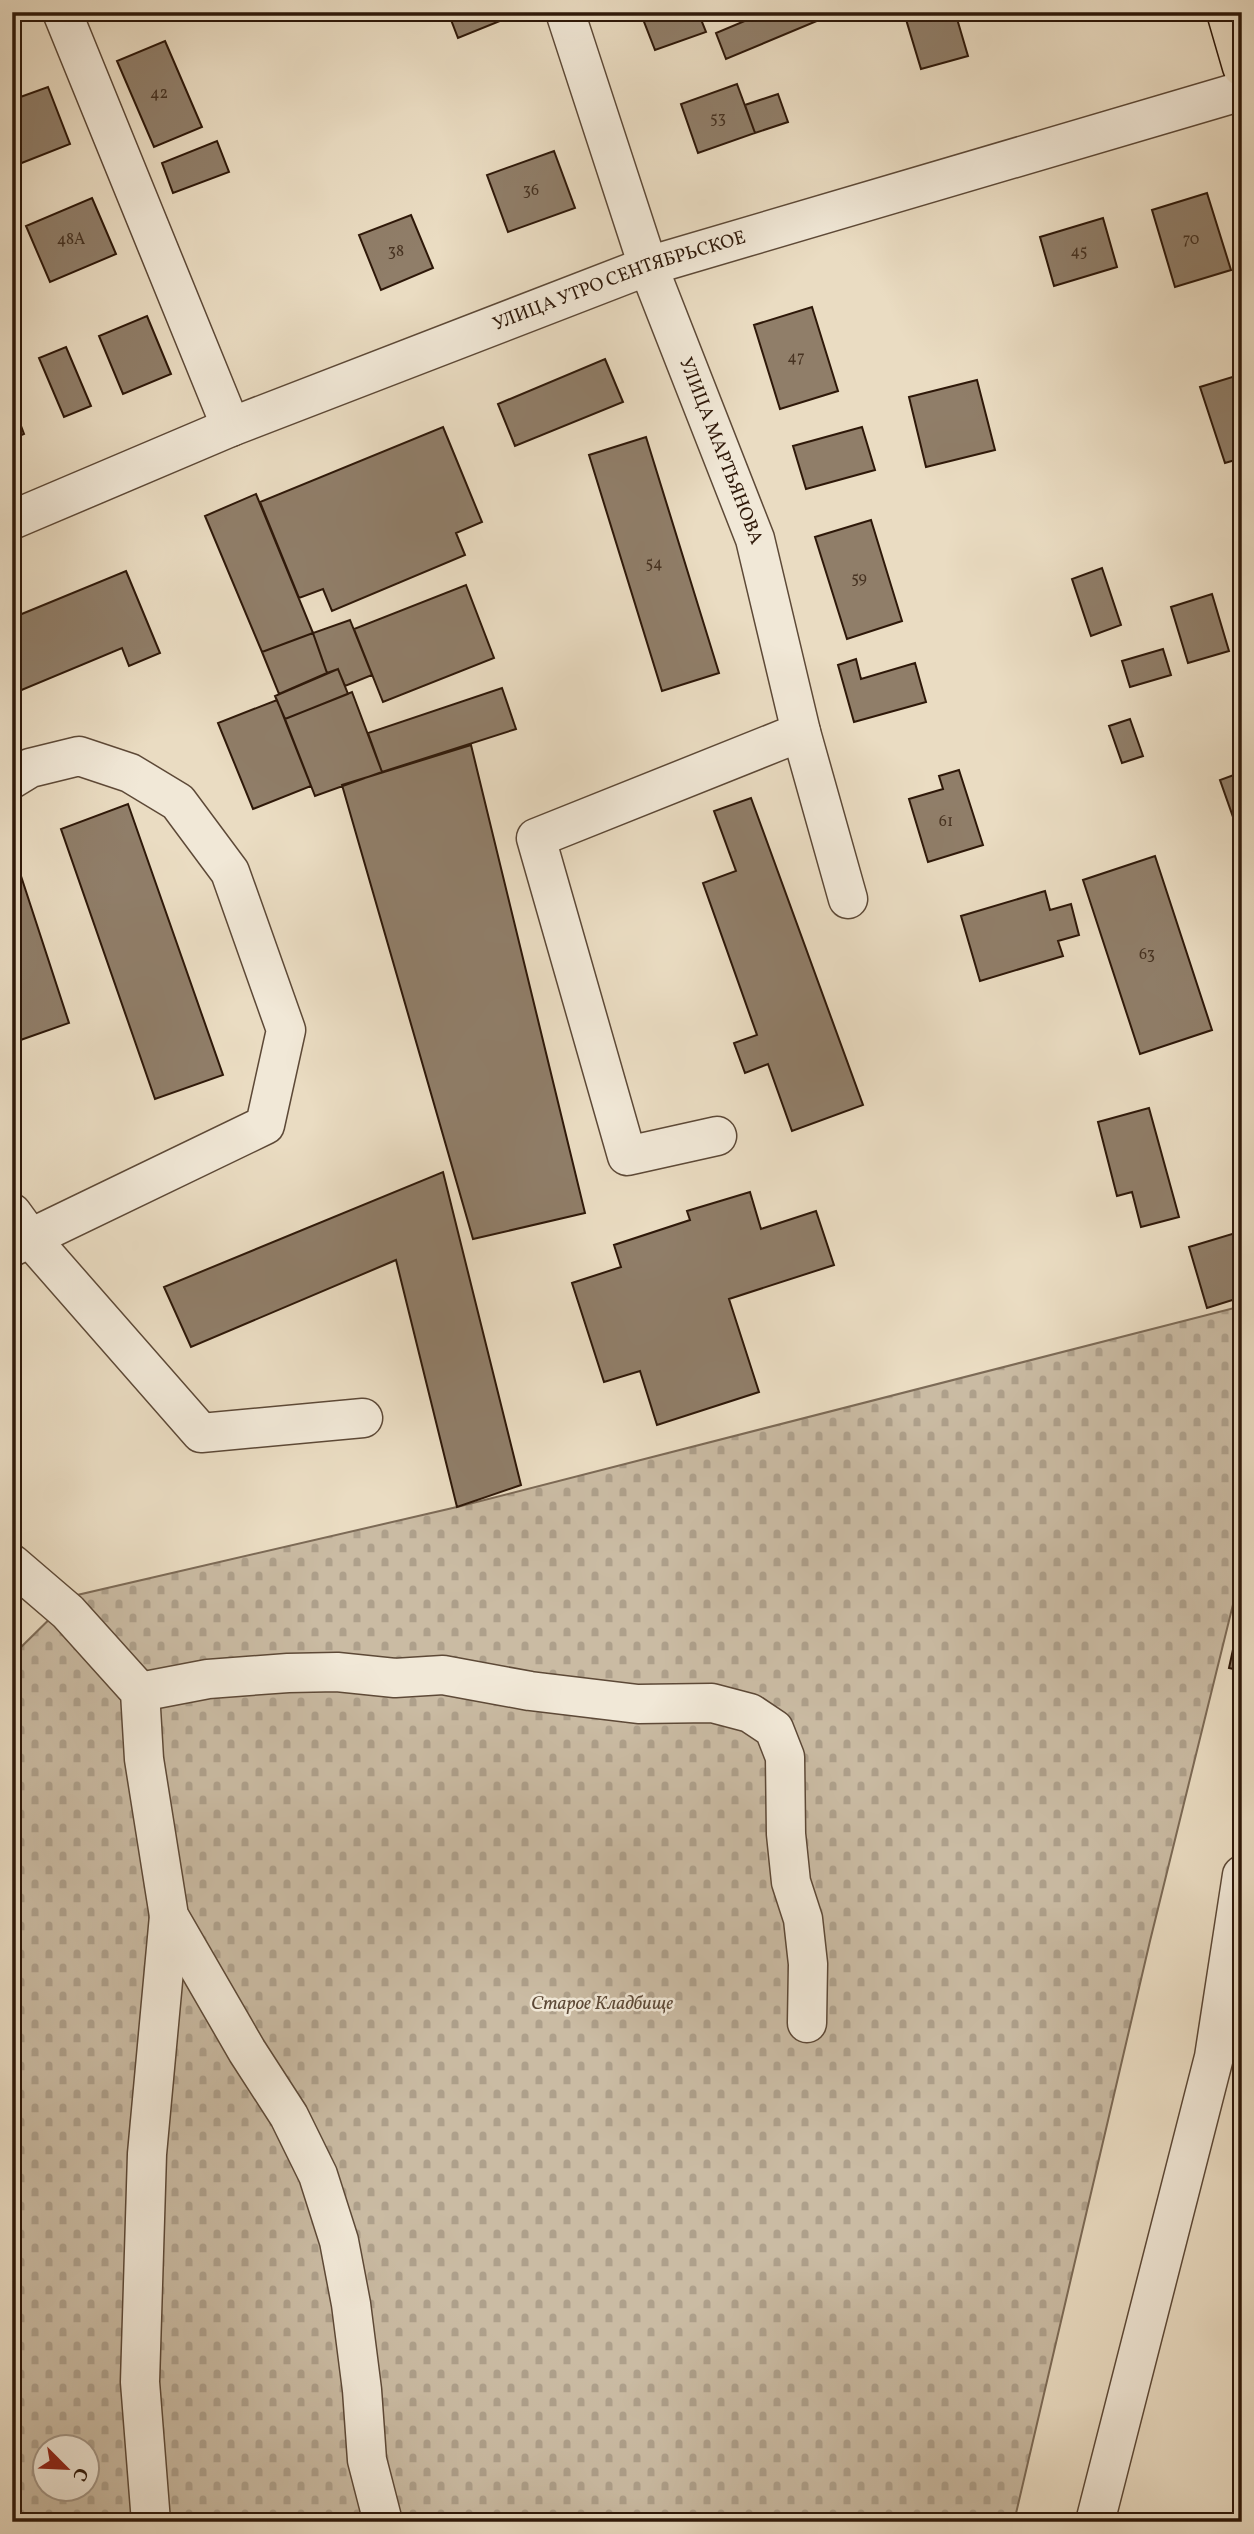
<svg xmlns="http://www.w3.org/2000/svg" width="1254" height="2534" font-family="Vollkorn,serif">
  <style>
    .cemetery { fill: url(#cemetery-stones); stroke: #7c6a56; stroke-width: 2; fill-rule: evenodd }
    .building { fill: #907e69; stroke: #2e1809; stroke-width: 2 }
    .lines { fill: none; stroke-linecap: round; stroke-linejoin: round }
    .minor-casing { stroke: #5d4937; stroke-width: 41 }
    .major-casing { stroke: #2e1809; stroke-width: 41 }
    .minor { stroke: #f1e8d7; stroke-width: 38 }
    .major { stroke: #eadcc2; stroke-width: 38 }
    .labels { text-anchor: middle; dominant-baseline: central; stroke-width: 5; stroke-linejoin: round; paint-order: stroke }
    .number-label { font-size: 16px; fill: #463221 }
    .street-label { font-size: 19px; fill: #2e1809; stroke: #f1e8d7 }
    .park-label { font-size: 19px; font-style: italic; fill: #5d4937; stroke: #f1e8d7 }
  </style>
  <defs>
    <pattern id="cemetery-stones" width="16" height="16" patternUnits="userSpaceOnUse" patternTransform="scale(1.75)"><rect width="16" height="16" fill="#cabba3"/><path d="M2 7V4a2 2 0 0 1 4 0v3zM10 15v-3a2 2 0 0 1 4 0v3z" fill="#aea08b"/></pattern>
  </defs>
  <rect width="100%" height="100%" fill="#eadcc2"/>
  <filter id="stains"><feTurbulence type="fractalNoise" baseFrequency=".00286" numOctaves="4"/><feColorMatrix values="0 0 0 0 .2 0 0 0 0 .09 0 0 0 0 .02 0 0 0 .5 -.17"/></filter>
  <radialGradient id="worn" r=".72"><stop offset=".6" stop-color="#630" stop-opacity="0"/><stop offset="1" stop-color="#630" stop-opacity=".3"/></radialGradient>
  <!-- cemetery -->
  <path class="cemetery" d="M1242 1306V1568L1150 1941 1014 2522H12V1656L73 1596 457 1507ZM46 2446H88V2488H46Z"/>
  <!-- building -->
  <path class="building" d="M448 12H517V14L458 38Z
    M646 12H698L706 32 655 50 641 14Z
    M766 12H821L824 18 726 59 716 33Z
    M916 12H955L968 56 921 69 905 16Z
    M165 41 202 127 154 147 117 61Z
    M737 84 755 133 698 153 681 104Z
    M48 87 70 144 14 166 12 100Z
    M778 94 788 122 755 133 745 105Z
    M217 141 229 172 173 193 162 163Z
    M554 151 575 208 508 232 487 175Z
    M1207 193 1231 270 1175 287 1152 210Z
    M92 198 116 254 50 282 26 226Z
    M411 215 433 268 381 290 359 235Z
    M1103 218 1117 267 1054 286 1040 237Z
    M812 307 838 391 780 409 754 325Z
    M147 316 171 374 123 394 99 336Z
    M66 347 91 406 64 417 39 358Z
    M605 359 623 402 515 446 498 404Z
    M1242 374V458L1225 463 1200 387Z
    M977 380 995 450 926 467 909 397Z
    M12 402 24 434 12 439Z
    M443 427 482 522 456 533 465 555 332 611 323 589 299 598 260 502Z
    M862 427 875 470 806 489 793 446Z
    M646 437 719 673 662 691 589 455Z
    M256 494 313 633 262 652 205 516Z
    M871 520 902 621 847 639 815 537Z
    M1102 568 1121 625 1091 636 1072 579Z
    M126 571 160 653 129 666 122 648 12 694V618Z
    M466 585 494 658 383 702 354 629Z
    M1212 594 1229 651 1188 663 1171 607Z
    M350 620 372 675 345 686 338 669 327 673 313 633Z
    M313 633 327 673 279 694 262 652Z
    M1163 649 1171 675 1130 687 1122 661Z
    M856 659 861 679 915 663 926 702 854 722 838 665Z
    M338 669 348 694 285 719 275 696Z
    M502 688 516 729 382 772 368 733Z
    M352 692 382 772 315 796 285 719Z
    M277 700 311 786 253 809 218 723Z
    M1130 719 1143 756 1122 763 1109 726Z
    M471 745 585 1213 473 1239 342 785Z
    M959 770 983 845 928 862 909 799 943 789 939 776Z
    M1242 772V833L1239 834 1220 780Z
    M751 798 863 1105 792 1131 768 1064 745 1073 734 1043 757 1035 703 883 736 871 714 811Z
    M128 804 223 1075 155 1099 61 829Z
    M1155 856 1212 1030 1140 1054 1083 880Z
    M20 873 69 1023 12 1043V876Z
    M1045 891 1050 910 1071 904 1079 935 1058 941 1063 956 980 981 961 916Z
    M1149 1108 1179 1217 1141 1227 1132 1192 1117 1196 1098 1122Z
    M443 1172 521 1485 457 1507 396 1260 191 1347 164 1287Z
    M750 1192 761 1229 816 1211 834 1265 729 1299 759 1392 657 1425 640 1371 604 1382 572 1283 621 1267 614 1245 690 1220 687 1211Z
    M1242 1231V1297L1207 1308 1189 1247Z
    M1242 1608V1671L1229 1668Z"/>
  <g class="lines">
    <defs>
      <g id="minor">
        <path d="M62 12 231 427"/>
        <path id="s1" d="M565 12 648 266 755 539 801 732 848 899"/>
        <path id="s2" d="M12 520 231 427 648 266 1242 91"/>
        <path d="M12 779 30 768 79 756 130 773 178 802 230 872 286 1030 265 1125 12 1247"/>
        <path d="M717 1136 627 1156 536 838 801 732"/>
        <path d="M12 1213 31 1239 201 1433 363 1418"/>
        <path d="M12 1564 68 1612 140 1692 144 1759 169 1916 247 2051 289 2116 318 2175 339 2241 351 2304 362 2390 367 2460 383 2522"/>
        <path d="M140 1692 208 1679 288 1673 337 1672 395 1678 443 1675 530 1691 638 1704 712 1703 750 1713 774 1729 785 1757 786 1834 791 1882 803 1919 808 1964 807 2023"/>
        <path d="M151 2522 140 2382 147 2154 169 1916"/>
        <path d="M1095 2522 1214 2057 1242 1875"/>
      </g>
      <path id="major" d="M1226 12 1242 67"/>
    </defs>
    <!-- minor casing -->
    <use href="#minor" class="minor-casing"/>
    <!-- major casing -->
    <use href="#major" class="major-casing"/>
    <!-- minor -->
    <use href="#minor" class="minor"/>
    <!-- major -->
    <use href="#major" class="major"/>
  </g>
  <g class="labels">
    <!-- number labels -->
    <g class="number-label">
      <text x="159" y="94">42</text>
      <text x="718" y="119">53</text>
      <text x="531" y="191">36</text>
      <text x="71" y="240">48А</text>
      <text x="1191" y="240">70</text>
      <text x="396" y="252">38</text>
      <text x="1079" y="252">45</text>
      <text x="796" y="358">47</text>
      <text x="654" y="564">54</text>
      <text x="859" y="579">59</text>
      <text x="946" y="822">61</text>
      <text x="1147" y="955">63</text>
    </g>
    <!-- street labels -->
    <g class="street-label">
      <text stroke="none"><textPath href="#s2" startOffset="653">УЛИЦА УТРО СЕНТЯБРЬСКОЕ</textPath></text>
      <text stroke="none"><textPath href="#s1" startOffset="466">УЛИЦА МАРТЬЯНОВА</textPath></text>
    </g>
    <!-- park labels -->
    <g class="park-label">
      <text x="602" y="2004">Старое Кладбище</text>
    </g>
  </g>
  <!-- margin -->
  <rect width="1254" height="2534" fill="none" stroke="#eadcc2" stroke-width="42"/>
  <rect x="14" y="14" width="1226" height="2506" fill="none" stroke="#2e1809" stroke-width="3.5"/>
  <rect x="21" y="21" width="1212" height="2492" fill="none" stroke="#2e1809" stroke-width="2"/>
  <!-- north arrow -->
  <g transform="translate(66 2468) rotate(114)"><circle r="33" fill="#f1e8d7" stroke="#a39585" stroke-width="2"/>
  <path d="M0-5L12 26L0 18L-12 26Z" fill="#8f2418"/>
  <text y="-10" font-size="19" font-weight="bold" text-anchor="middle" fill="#2e1809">С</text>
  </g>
  <rect width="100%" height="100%" filter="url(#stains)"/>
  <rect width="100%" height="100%" fill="url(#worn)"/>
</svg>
